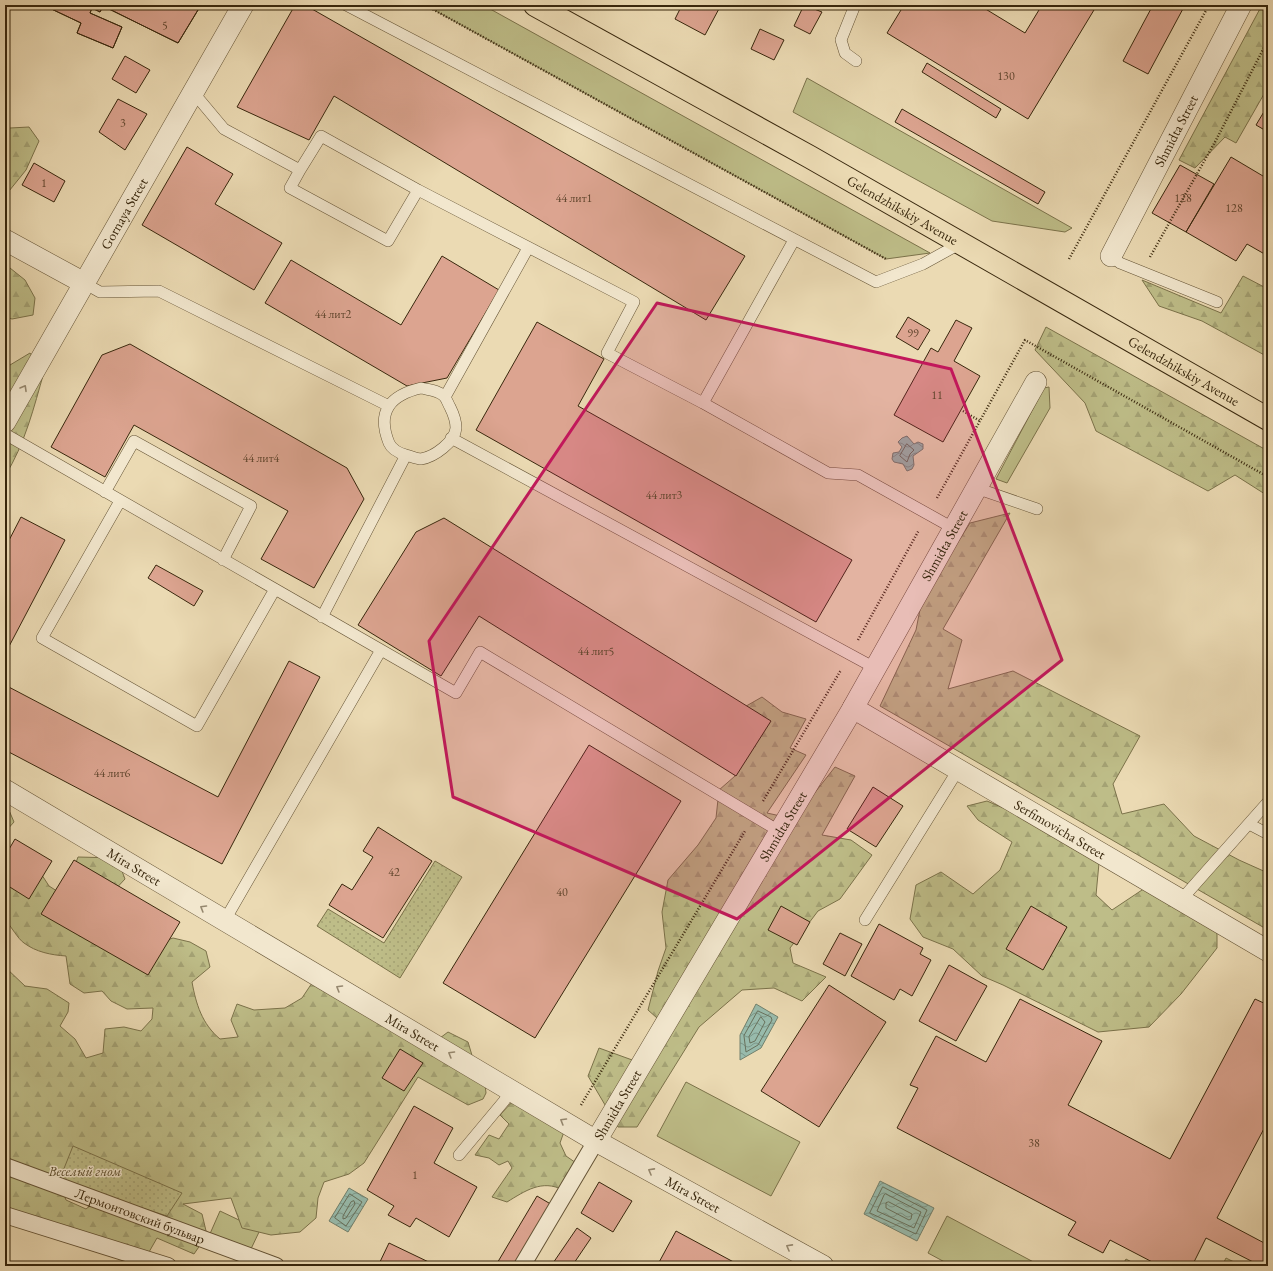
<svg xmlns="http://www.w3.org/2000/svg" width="1273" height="1271" font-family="'EB Garamond',serif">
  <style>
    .green { fill: #bebd88; stroke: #7b724a }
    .forest { fill: url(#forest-firs); stroke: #7b724a; fill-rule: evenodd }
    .park { fill: url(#park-dots); stroke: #7b724a }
    .water { fill: url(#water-waves); stroke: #72806c }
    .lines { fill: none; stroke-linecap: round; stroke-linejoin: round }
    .shore { stroke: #68715c; stroke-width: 1 }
    .building { fill: #dca490; stroke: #38270d }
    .service-casing { stroke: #655436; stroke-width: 12 }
    .pedestrian-casing { stroke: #655436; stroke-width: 18 }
    .minor-casing { stroke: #655436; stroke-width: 22 }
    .primary-casing { stroke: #38270d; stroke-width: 24 }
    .path { stroke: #38270d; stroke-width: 2.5; stroke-dasharray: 1 2; stroke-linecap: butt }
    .service { stroke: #f2e7ce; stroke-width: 11 }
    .pedestrian { stroke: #f2e7ce; stroke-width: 16 }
    .minor { stroke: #f2e7ce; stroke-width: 21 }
    .primary { stroke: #ebdab3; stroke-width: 22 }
    .oneway { stroke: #95876e }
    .marked { fill: #c2185b; fill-opacity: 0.2; stroke: #c2185b; stroke-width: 3; stroke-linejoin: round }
    .labels { text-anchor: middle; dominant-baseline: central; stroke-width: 3; stroke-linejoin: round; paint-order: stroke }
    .number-label { font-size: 12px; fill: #61462e }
    .street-label { font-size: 14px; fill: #38270d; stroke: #f2e7ce }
    .park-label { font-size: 14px; font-style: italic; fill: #5a4c2c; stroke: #f2e7ce }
  </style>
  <defs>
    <pattern id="forest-firs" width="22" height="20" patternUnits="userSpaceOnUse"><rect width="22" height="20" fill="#bebd88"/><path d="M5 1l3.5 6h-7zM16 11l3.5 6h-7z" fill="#a4a274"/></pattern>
    <pattern id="park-dots" width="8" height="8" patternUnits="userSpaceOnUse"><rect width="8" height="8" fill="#bebd88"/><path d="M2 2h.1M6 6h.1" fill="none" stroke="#a4a274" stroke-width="1.8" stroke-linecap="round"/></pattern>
    <pattern id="water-waves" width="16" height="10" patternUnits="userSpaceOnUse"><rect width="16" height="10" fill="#98bbac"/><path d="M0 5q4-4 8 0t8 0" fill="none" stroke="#7d988a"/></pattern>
  </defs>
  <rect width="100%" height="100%" fill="#ebdab3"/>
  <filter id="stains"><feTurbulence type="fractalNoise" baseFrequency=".005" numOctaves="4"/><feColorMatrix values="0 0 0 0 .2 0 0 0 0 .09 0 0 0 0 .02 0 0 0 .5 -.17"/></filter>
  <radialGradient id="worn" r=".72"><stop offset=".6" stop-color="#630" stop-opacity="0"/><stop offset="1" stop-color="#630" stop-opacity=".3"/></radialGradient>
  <!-- green -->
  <path class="green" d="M425 5H483L930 253 886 259Z
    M807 78 1072 228 1065 232 992 221 793 112Z
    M1049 387 1050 408 1007 483 996 479 1044 388Z
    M686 1082 800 1142 771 1196 657 1136Z
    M220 1211 260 1230 250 1251 209 1236Z
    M947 1216 1041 1266H952L928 1253Z
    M1226 1258 1242 1266H1222Z
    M1126 1259 1139 1266H1122Z"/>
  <!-- forest -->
  <path class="forest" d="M1262 5H1268V87L1236 143 1225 137 1195 168 1179 160Z
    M29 127 39 141 26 170 5 196V133L10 128Z
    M5 264 25 280 35 298 33 315 12 319 5 317Z
    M1243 276 1268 289V357L1202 321 1159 306 1142 280 1221 313Z
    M1046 327 1268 451V496L1235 475 1208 491 1096 431 1085 403 1035 350Z
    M30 353 44 372C34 407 25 444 5 476V368Z
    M1010 513 943 629 962 640 948 689 1013 671 1140 736 1113 784 1122 814 1164 804 1194 836 1239 860 1268 873V930L880 706 916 630 922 599 970 523Z
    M762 697 782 712 806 719 790 748 806 755 767 813 794 819 835 767 855 776 822 835 851 840 872 855 840 899 818 911 790 948 793 963 826 977 802 1001 774 988 742 990 699 1027 637 1127H618L588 1076 599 1048 635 1061 657 1018 648 1010 658 971 666 948 662 912 668 880 698 845 716 818 719 790 735 776 734 757 741 709Z
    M5 801 14 822 5 832Z
    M987 801 1036 822 1068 846 1099 863 1096 895 1112 910 1145 888 1217 928V948L1181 994 1149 1027 1098 1032 1003 985 982 976 953 949 923 937 910 919 916 885 941 872 973 894 1000 870 1012 842 978 820 967 806Z
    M5 857 38 869 49 886 71 900 68 884 78 857 117 858 125 879 111 894 109 927 121 942 146 948 173 938 190 942 206 951 210 967 192 982C196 1004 202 1024 220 1039L238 1037 231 1020 237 1004 254 1010 285 1008 302 998 316 977 390 1022 411 1038 432 1044 448 1032 468 1042 474 1062 467 1070 485 1084 486 1093 483 1099 468 1105 418 1077 364 1163 349 1174 324 1182 318 1198 316 1218 300 1232 271 1235 242 1228 231 1198 183 1204 202 1214 207 1235 194 1254 157 1238 141 1266H123L128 1244 110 1247 53 1236 18 1222 5 1225V967L25 986 47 989 69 1003 68 1012 60 1026 75 1039 86 1058 103 1053 105 1029 124 1027 141 1031 152 1019 153 1008 127 1009 111 1001 102 991 84 993 70 984 66 956C51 955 36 952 24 943 17 938 12 927 5 920ZM73 1174 119 1187 124 1208 109 1213 100 1198 86 1209 66 1200 62 1190Z
    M513 1101 566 1126 560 1143 566 1156 579 1165 563 1190C542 1179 525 1191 507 1202L492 1197 512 1168 508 1161 499 1165 489 1158 475 1155 489 1135 499 1139 509 1124 500 1115Z"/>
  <!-- park -->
  <path class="park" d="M435 861 462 877 400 978 317 926 328 909 384 943Z
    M73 1146 182 1193 167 1216 59 1181Z"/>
  <!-- water -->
  <path class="water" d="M907 436 914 444 918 442 923 444V449L913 456 914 465 912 469 907 471 903 464 894 462 892 459 893 453 899 452 902 447 898 442 902 438Z
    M756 1004 778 1017 761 1048 740 1060V1035Z
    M880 1181 934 1208 917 1241 864 1214Z
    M349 1188 368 1199 348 1232 329 1221Z"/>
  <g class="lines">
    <!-- shore -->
    <path class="shore" d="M907 444 914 450 910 454 907 462 900 456Z
      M758 1011 771 1017 772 1020 758 1045 746 1052 744 1036Z
      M761 1017 765 1022 755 1041 750 1043 749 1037Z
      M883 1187 927 1210 916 1234 870 1213Z
      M350 1194 362 1202 346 1226 335 1218Z
      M886 1194 921 1212 914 1228 877 1211 884 1195Z
      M354 1201 355 1204 346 1218 343 1219V1216L351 1202Z
      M889 1202 912 1214 911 1219 909 1220 886 1208V1203Z"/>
  </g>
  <!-- building -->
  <path class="building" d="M43 5H201L178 43 103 6 100 12 92 8 90 13 122 27 113 48 77 33 81 23Z
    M43 5H201L178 43 103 6 100 12 92 8 90 13 122 27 113 48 77 33 81 23Z
    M295 5H305L745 256 706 320 334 96 309 140 237 107Z
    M682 5H721L705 35 675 19Z
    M804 5 822 12 810 34 794 26Z
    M904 5H979L1025 33 1042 5H1097L1028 119 887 33Z
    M1153 5H1185L1148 74 1123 61Z
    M760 29 784 40 774 60 751 49Z
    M125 56 150 70 136 93 112 79Z
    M927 63 1001 109 996 118 922 72Z
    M118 99 147 114 125 150 99 132Z
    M1268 105V132L1256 125Z
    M902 109 1045 192 1038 204 895 122Z
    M187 147 233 174 215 204 282 243 254 290 142 225Z
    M1231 157 1268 179V256L1247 244 1236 261 1186 232Z
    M34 163 65 181 54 202 22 185Z
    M1180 165 1214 184 1186 232 1152 213Z
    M442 256 499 290 447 378 407 386 265 303 291 260 401 325Z
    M908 317 930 330 918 350 896 337Z
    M956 320 972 328 954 361 980 376 943 442 894 415 931 348 938 352Z
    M537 322 604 359 578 406 852 560 816 622 476 430Z
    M130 344 347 468 364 499 314 588 261 559 288 511 134 425 105 477 51 447 102 355Z
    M21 517 65 540 5 654V548Z
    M444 518 771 721 736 776 479 616 441 676 358 625 416 532Z
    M156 565 203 591 194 606 148 578Z
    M289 661 320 677 222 864 5 750V685L218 797Z
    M589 745 681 801 535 1038 443 983Z
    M873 787 903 806 876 847 847 829Z
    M378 827 432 861 383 938 329 905 342 884 352 890 373 857 363 851Z
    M15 839 52 861 29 899 5 884V856Z
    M74 860 180 922 148 975 41 914Z
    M781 906 810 922 797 945 768 930Z
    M1031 906 1067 927 1043 970 1006 949Z
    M879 924 923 948 920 954 931 960 912 996 900 989 894 1000 851 976Z
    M840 933 862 944 845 976 823 964Z
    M949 965 987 986 956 1041 919 1021Z
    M829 985 886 1022 819 1127 761 1091Z
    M1020 999 1102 1041 1068 1105 1170 1159 1255 999 1268 1005V1121L1217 1218 1268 1245V1266H1261L1206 1238 1192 1266H1160L1110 1240 1103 1253 1068 1235 1076 1222 897 1128 918 1088 910 1085 936 1036 986 1062Z
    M400 1049 423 1063 404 1091 382 1078Z
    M414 1106 453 1128 434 1163 477 1187 449 1237 416 1218 410 1227 388 1215 394 1206 367 1190Z
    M599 1182 632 1201 613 1232 581 1213Z
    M537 1196 554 1206 518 1266 496 1265Z
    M577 1228 591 1238 572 1266H551Z
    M676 1231 741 1266H657Z
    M389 1243 437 1266H378Z"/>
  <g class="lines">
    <defs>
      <path id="service" d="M346 5 876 282 923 264 961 243
        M855 5 841 40 845 53 856 61
        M193 92 224 129 300 170 290 188 388 241 418 190 634 302 607 353 703 403 828 473 858 475 953 528
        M300 170 321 136 418 190
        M1111 256 1120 263 1217 302
        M84 283 100 292 159 291 389 406
        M421 388C429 390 438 390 444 396 447 399 448 404 450 407 453 413 456 421 456 428 455 442 434 457 421 459 417 459 410 456 406 455 399 453 392 450 389 443 376 411 391 395 421 388Z
        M445 397 528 248
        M703 403 794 240
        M5 434 456 693 480 652 779 831
        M451 438 875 668
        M976 488 1037 509
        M105 492 134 441 251 506 223 560
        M120 501 42 638 197 726 275 589
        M322 617 406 455
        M1249 824 1268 834
        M1181 900 1268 802
        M225 920 381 650
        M865 920 958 770
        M459 1155 504 1101 511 1090"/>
      <g id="pedestrian">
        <path id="s1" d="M5 1166 276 1266"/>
        <path d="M5 1215 168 1266"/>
        <path d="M522 1266 596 1141"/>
      </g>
      <g id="minor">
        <path d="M5 240 84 283"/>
        <path id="s2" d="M1111 256 1241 5"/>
        <path id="s3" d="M5 422 243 5"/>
        <path id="s4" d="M853 708 1268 951"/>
        <path id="s5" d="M5 790 596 1141 823 1266"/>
        <path id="s6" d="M596 1141 853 708 1036 382"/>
      </g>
      <g id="primary">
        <path id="s7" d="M535 5 810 157 1268 419"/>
      </g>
    </defs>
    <!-- service casing -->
    <use href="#service" class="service-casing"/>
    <!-- pedestrian casing -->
    <use href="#pedestrian" class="pedestrian-casing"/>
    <!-- minor casing -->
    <use href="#minor" class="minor-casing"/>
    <!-- primary casing -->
    <use href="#primary" class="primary-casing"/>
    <!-- path -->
    <path class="path" d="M425 5 886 259
      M1150 257 1215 142 1268 40
      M1069 259 1209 5
      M963 411 980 421
      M937 498 1025 340 1268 477
      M858 640 919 530
      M763 801 841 670
      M581 1105 745 831
      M1087 1266 1088 1263"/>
    <!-- service -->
    <use href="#service" class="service"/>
    <!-- pedestrian -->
    <use href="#pedestrian" class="pedestrian"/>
    <!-- minor -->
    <use href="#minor" class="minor"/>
    <!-- primary -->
    <use href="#primary" class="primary"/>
  </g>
  <!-- one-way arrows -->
  <defs><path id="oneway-chevron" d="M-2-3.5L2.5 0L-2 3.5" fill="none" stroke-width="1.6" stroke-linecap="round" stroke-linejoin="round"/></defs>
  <g class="oneway">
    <use href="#oneway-chevron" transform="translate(24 388) rotate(-60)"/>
    <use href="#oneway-chevron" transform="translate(203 908) rotate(-149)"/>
    <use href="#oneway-chevron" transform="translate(339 988) rotate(-149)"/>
    <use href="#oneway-chevron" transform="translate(451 1054) rotate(-149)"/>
    <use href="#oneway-chevron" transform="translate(563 1121) rotate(-149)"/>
    <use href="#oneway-chevron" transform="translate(651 1171) rotate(-151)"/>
    <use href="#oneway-chevron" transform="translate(789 1247) rotate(-151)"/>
  </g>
  <!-- marked area -->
  <path class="marked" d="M657 303 951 369 1062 660 737 919 453 797 429 641Z"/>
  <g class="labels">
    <!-- number labels -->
    <g class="number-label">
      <text x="165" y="25">5</text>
      <text x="1006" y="76">130</text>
      <text x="123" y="123">3</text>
      <text x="44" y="183">1</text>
      <text x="574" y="198">44 лит1</text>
      <text x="1183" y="198">128</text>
      <text x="1234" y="208">128</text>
      <text x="333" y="314">44 лит2</text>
      <text x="913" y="333">99</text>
      <text x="937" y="395">11</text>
      <text x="261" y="458">44 лит4</text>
      <text x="664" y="495">44 лит3</text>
      <text x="596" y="651">44 лит5</text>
      <text x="112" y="773">44 лит6</text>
      <text x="394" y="872">42</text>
      <text x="562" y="892">40</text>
      <text x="1034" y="1143">38</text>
      <text x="415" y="1175">1</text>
    </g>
    <!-- street labels -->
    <g class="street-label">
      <text stroke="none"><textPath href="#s2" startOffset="141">Shmidta Street</textPath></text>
      <text stroke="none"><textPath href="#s7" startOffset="421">Gelendzhikskiy Avenue</textPath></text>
      <text stroke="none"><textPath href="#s3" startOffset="240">Gornaya Street</textPath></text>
      <text stroke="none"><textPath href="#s7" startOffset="745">Gelendzhikskiy Avenue</textPath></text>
      <text stroke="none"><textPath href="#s6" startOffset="690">Shmidta Street</textPath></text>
      <text stroke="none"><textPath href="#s6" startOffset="366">Shmidta Street</textPath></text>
      <text stroke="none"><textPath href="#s4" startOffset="240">Serfimovicha Street</textPath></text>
      <text stroke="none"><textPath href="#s5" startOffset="150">Mira Street</textPath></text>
      <text stroke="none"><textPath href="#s5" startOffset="474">Mira Street</textPath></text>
      <text stroke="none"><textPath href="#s6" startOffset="42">Shmidta Street</textPath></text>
      <text stroke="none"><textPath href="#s5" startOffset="798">Mira Street</textPath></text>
      <text stroke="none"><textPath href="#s1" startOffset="144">Лермонтовский бульвар</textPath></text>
    </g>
    <!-- park labels -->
    <g class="park-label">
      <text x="85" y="1171">Веселый гном</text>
    </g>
  </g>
  <!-- margin -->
  <rect width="1273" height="1271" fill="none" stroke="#ebdab3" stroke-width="20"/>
  <rect x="6" y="6" width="1261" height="1259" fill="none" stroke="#38270d" stroke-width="2"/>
  <rect x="10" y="10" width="1253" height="1251" fill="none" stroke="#38270d"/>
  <rect width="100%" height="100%" filter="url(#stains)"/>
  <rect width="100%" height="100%" fill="url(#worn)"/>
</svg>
